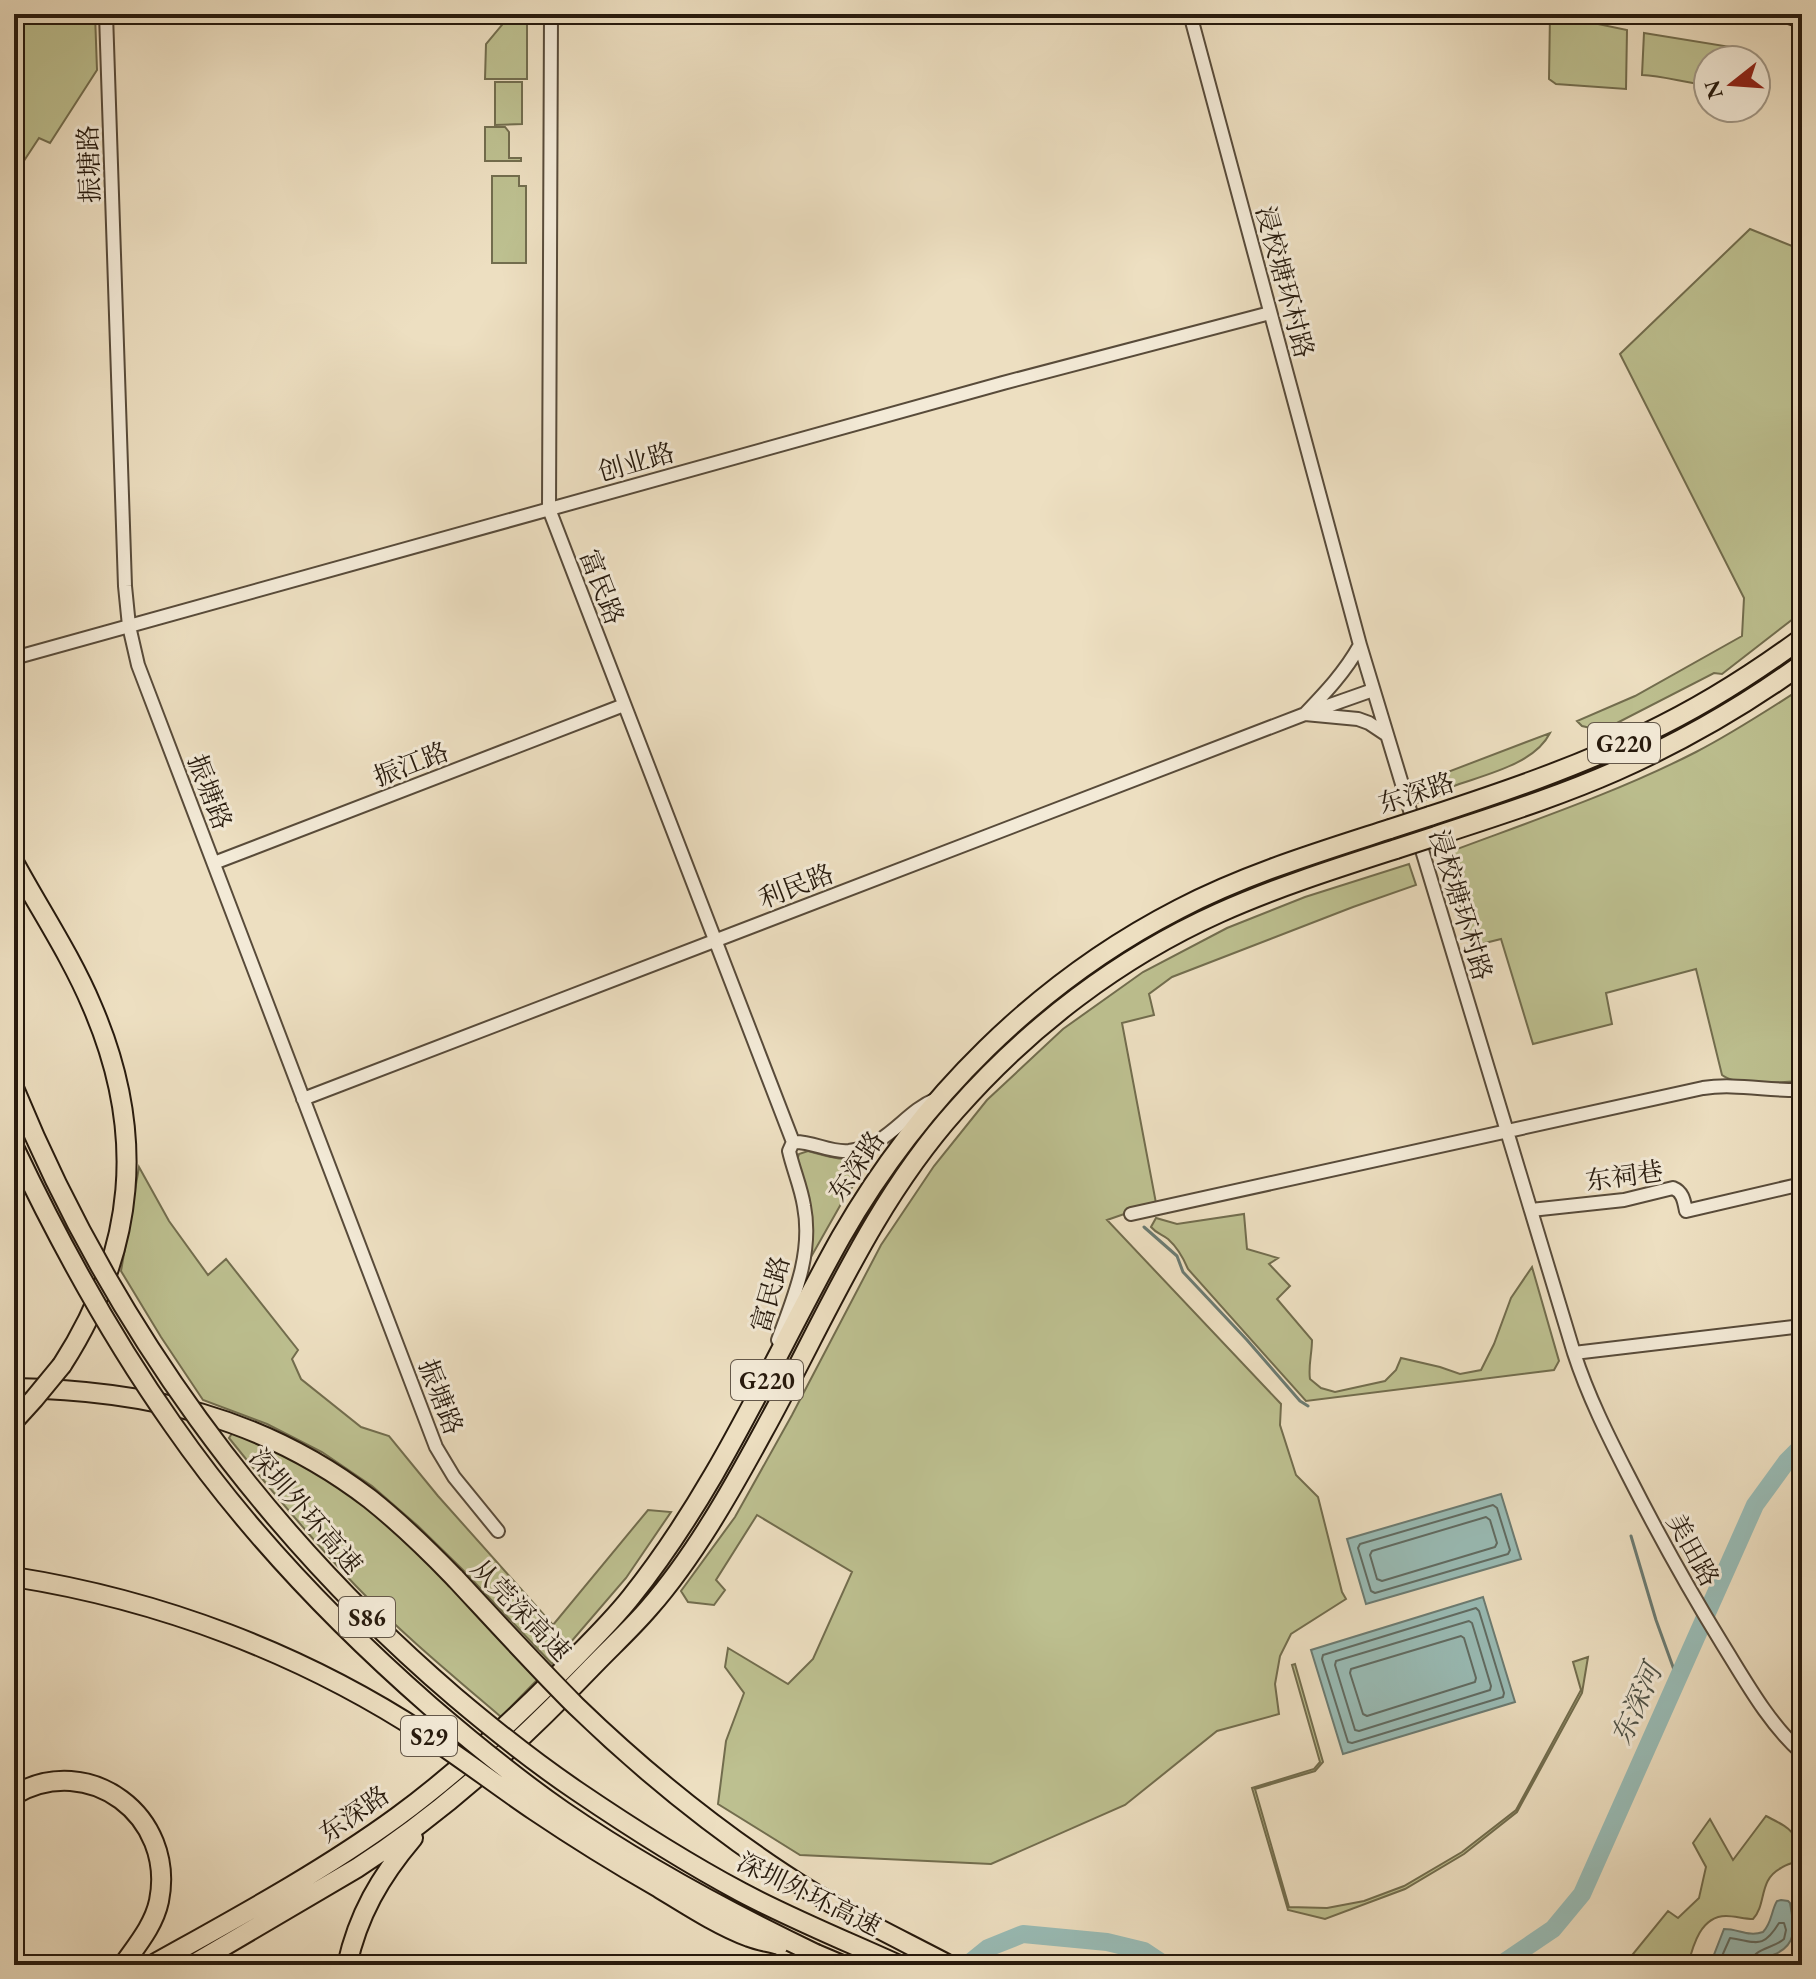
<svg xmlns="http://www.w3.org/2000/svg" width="1816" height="1979" font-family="'EB Garamond','Noto Serif SC',serif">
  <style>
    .green { fill: #bdc090; stroke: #726d4e; stroke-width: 2 }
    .water { fill: #99bcb6; stroke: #6b7b72; stroke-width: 2 }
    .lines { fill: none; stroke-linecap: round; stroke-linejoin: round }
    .shore { stroke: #606b62; stroke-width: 2 }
    .stream { stroke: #6b7b72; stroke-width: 3 }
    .river { stroke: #99bcb6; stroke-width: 18 }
    .minor-casing { stroke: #584b3a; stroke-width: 16 }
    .highway-casing { stroke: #271a0d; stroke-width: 22 }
    .minor { stroke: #f3ead7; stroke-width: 12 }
    .highway { stroke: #eddfc1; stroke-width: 18 }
    .highway-bridge-casing { stroke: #271a0d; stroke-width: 22; stroke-linecap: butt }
    .highway-bridge { stroke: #eddfc1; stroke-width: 18 }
    .labels { text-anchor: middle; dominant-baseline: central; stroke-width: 6; stroke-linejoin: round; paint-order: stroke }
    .shield { fill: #f3ead7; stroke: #64584a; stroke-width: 2 }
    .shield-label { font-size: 24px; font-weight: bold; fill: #271a0d }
    .street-label { font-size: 26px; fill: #271a0d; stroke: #f3ead7 }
    .water-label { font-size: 28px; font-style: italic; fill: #4f5348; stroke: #f3ead7 }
  </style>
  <rect width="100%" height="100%" fill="#eddfc1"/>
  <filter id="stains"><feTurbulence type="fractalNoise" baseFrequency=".0025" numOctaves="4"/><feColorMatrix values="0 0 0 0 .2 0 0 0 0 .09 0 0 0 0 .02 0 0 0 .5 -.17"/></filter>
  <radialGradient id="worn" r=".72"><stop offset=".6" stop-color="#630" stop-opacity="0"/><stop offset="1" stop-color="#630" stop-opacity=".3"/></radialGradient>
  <!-- green -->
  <path class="green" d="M14 14H95L97 70 50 143 39 138 14 176Z
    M511 14H527V79H485L486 44Z
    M1550 14 1627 30 1626 89 1556 84 1549 79Z
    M1644 33 1743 49V60H1708V85C1686 83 1664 76 1642 75Z
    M495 82H522V124L495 125Z
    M485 127H505L509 132V158H521V161H485Z
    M492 176H519V186H526V263H492Z
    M1750 229 1802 250V612L1722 674 1714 673 1615 724 1595 729 1582 726 1577 721 1635 696 1742 636 1744 598 1620 354Z
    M1802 688V1081C1782 1082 1738 1087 1722 1075L1696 969 1606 993 1612 1024 1533 1044 1501 939 1473 946 1444 854C1529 822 1616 793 1696 752 1733 733 1768 710 1802 688Z
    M1550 733C1534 765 1483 775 1451 787L1448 793 1417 803 1411 786Z
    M1409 864 1416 885 1353 907 1172 977 1149 994 1154 1015 1122 1023 1156 1203 1107 1220 1281 1404 1280 1425 1296 1475 1318 1497 1342 1592 1346 1599 1291 1634 1280 1656 1275 1684 1279 1714 1217 1731 1125 1805 991 1864 800 1855 718 1804 726 1741 744 1693 725 1667 728 1648 788 1684 813 1659 852 1572 757 1515 716 1580 725 1590 714 1605 688 1602 681 1591 735 1517 792 1415 881 1245 934 1166 987 1100 1063 1029 1143 972 1227 928 1305 897Z
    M808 1151C834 1158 847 1164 873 1152L875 1153 841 1204 811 1257 797 1160 799 1154Z
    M139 1167 169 1221 208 1275 226 1259 298 1350 292 1359 301 1379 361 1427 389 1436 438 1496 553 1625 648 1510 671 1512 626 1578 552 1664 463 1570 418 1526 372 1486 322 1452 267 1424 203 1400 161 1337 121 1271Z
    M1244 1214 1247 1249 1278 1258 1269 1264 1290 1286 1277 1299 1312 1340C1312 1354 1308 1366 1310 1379L1321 1388 1335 1392 1385 1381 1396 1370 1401 1358 1440 1367 1460 1374 1481 1370 1494 1344 1511 1298 1532 1267 1559 1361 1554 1370 1306 1401 1188 1269C1183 1257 1177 1247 1168 1239 1161 1234 1156 1233 1151 1227L1156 1218 1177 1224Z
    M233 1432C263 1445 292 1458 320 1475 406 1526 471 1608 537 1680L501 1717C452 1675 401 1633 356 1586 311 1539 270 1489 229 1438Z
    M1588 1657 1582 1693 1517 1812 1464 1854 1405 1889 1325 1919 1288 1910 1252 1788 1314 1769 1320 1762 1292 1665 1295 1664 1323 1762 1315 1771 1255 1789 1289 1907 1327 1908 1364 1901 1404 1886 1462 1852 1516 1810 1581 1690 1573 1662Z
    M1766 1816C1791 1829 1797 1830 1800 1860 1794 1863 1786 1864 1781 1868 1758 1880 1767 1904 1753 1919 1744 1919 1735 1916 1726 1916 1701 1916 1693 1945 1688 1965H1624L1668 1911 1678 1918 1699 1898 1706 1867 1693 1843 1710 1819 1733 1860Z"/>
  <!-- water -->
  <path class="water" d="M1501 1494 1521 1559 1366 1604 1347 1539Z
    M1483 1597 1515 1702 1343 1754 1311 1650Z
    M1781 1900 1788 1901 1790 1903C1794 1926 1799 1945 1773 1955 1765 1959 1762 1958 1756 1965H1710L1724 1929C1739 1929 1748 1937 1763 1932 1772 1923 1771 1911 1777 1901Z"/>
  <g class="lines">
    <!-- shore -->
    <path class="shore" d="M1493 1505 1497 1508 1510 1550 1508 1554 1375 1593 1371 1591 1358 1548 1360 1544Z
      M1486 1517 1490 1520 1497 1543 1495 1547 1382 1581 1377 1579 1370 1555 1372 1551Z
      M1476 1608 1479 1611 1504 1693 1503 1697 1352 1743 1348 1742 1322 1659 1323 1655Z
      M1469 1621 1472 1623 1491 1686 1490 1690 1359 1731 1355 1730 1335 1665 1336 1661Z
      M1461 1636 1464 1638 1476 1678 1475 1682 1367 1716 1363 1714 1350 1673 1351 1669Z
      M1718 1965 1730 1938C1755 1941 1762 1951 1779 1923H1784L1786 1930 1784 1939C1773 1949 1752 1948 1750 1965"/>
    <!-- stream -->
    <path class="stream" d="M1144 1227 1177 1256 1183 1272 1247 1340 1300 1401 1308 1406
      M1631 1536 1656 1620 1677 1678"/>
    <!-- river -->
    <path class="river" d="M967 1965 988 1948 1023 1934 1107 1942 1144 1951 1165 1965
      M1500 1965 1553 1929 1582 1894 1755 1505 1787 1461 1802 1446"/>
    <defs>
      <path id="minor" d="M106 14 125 586 129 626 138 665 436 1447 454 1477 498 1531
        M551 14 549 509 793 1142
        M1190 14 1360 645 1574 1353 1802 1326
        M1360 645C1345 672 1326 692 1305 714L1358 719 1369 723 1387 735
        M14 658 1003 383 1270 313
        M214 863 624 705
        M303 1099 1305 714 1373 690
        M1531 1210 1624 1200 1673 1188C1683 1192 1684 1201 1686 1211L1802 1184
        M1131 1214 1703 1088C1735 1083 1769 1091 1802 1090
        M778 1340C794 1297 813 1253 804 1206 801 1187 793 1169 789 1151L793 1142C813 1141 829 1153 849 1151 889 1146 903 1113 936 1099
        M1574 1353C1588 1396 1608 1436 1628 1475 1658 1534 1689 1590 1723 1645 1746 1682 1769 1724 1802 1753"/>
      <path id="highway" d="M1789 14 1802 18
        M1430 816C1503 792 1577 767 1646 733 1701 707 1753 674 1802 638
        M1436 836C1496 816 1557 797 1616 771 1681 742 1744 706 1802 664
        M14 862C40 910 71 956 92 1006 147 1133 136 1250 62 1365
        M14 1388C146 1390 263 1417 370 1499 400 1523 428 1550 455 1578
        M14 1795C89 1751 176 1816 159 1901 154 1925 137 1945 123 1965
        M816 1954 842 1965
        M152 1965C236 1918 320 1873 397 1817 453 1776 505 1728 554 1679 580 1652 608 1626 631 1597 719 1487 773 1358 841 1237 920 1099 1037 982 1179 909 1246 874 1319 852 1390 829
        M192 1965 357 1868C444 1812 520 1742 591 1668 610 1648 631 1629 649 1608 693 1558 731 1491 763 1432 824 1322 871 1205 956 1110 1029 1027 1119 958 1219 913 1277 887 1337 868 1396 849
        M347 1965C358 1915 380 1877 413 1838"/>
    </defs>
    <!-- minor casing -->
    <use href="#minor" class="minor-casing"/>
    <!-- highway casing -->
    <use href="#highway" class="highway-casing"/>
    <!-- minor -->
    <use href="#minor" class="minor"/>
    <!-- highway -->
    <use href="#highway" class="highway"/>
    <defs>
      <path id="highway-bridge" d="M1390 829 1430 816
        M1396 849 1436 836
        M14 1088C110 1323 262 1532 455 1697 494 1730 534 1762 577 1791 630 1827 685 1862 741 1892 792 1919 846 1941 899 1965
        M14 1147C60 1244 111 1337 173 1425 246 1530 334 1622 430 1706 473 1743 517 1779 563 1811 643 1866 728 1912 816 1954
        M14 1421 34 1399 62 1365
        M14 1577C160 1600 301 1653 425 1734 463 1759 498 1786 535 1811 575 1838 617 1864 659 1888 687 1905 719 1926 749 1937 759 1941 769 1942 779 1945
        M455 1578C495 1621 535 1665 576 1706 640 1768 710 1825 784 1874 836 1909 894 1936 949 1965"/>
    </defs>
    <!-- highway-bridge casing -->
    <use href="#highway-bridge" class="highway-bridge-casing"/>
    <!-- highway-bridge -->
    <use href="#highway-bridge" class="highway-bridge"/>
  </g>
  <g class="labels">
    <!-- shield labels -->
    <g class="shield">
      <rect x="1588" y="723" width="72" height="40" rx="6"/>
      <rect x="731" y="1360" width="72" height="40" rx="6"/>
      <rect x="339" y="1597" width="56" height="40" rx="6"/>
      <rect x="401" y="1716" width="56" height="40" rx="6"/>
    </g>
    <g class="shield-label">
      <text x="1624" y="743">G220</text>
      <text x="767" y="1380">G220</text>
      <text x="367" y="1617">S86</text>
      <text x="429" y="1736">S29</text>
    </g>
    <!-- street labels -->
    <g class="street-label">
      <text transform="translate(89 164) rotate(-92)">振塘路</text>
      <text transform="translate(1285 282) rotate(75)">浸校塘环村路</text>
      <text transform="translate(636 462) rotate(-16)">创业路</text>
      <text transform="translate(602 587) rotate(69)">富民路</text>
      <text transform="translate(411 764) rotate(-21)">振江路</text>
      <text transform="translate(210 792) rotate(69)">振塘路</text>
      <text transform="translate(1416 793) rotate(-18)">东深路</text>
      <text transform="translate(796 886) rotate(-21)">利民路</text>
      <text transform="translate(1461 905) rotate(73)">浸校塘环村路</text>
      <text transform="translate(856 1166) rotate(-56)">东深路</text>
      <text transform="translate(1624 1176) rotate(-8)">东祠巷</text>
      <text transform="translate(770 1294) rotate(-74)">富民路</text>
      <text transform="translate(441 1397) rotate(69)">振塘路</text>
      <text transform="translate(306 1511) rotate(49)">深圳外环高速</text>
      <text transform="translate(1693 1550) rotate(61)">美田路</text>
      <text transform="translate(521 1610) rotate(46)">从莞深高速</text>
      <text transform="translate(354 1814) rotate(-35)">东深路</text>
      <text transform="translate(809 1894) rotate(26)">深圳外环高速</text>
    </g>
    <!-- water labels -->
    <g class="water-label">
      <text transform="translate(1636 1704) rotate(-66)">东深河</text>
    </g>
  </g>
  <!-- margin -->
  <rect width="1816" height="1979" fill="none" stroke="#eddfc1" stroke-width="48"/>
  <rect x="16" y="16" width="1784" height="1947" fill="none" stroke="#271a0d" stroke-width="4"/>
  <rect x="24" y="24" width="1768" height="1931" fill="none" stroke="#271a0d" stroke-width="2"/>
  <!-- north arrow -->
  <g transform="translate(1732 84) rotate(253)"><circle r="38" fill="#f3ead7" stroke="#a19786" stroke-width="2"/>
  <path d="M0-6L14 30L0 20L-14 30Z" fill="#8f2418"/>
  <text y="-12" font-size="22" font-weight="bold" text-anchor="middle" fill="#271a0d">N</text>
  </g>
  <rect width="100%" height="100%" filter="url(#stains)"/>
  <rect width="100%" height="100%" fill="url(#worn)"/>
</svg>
